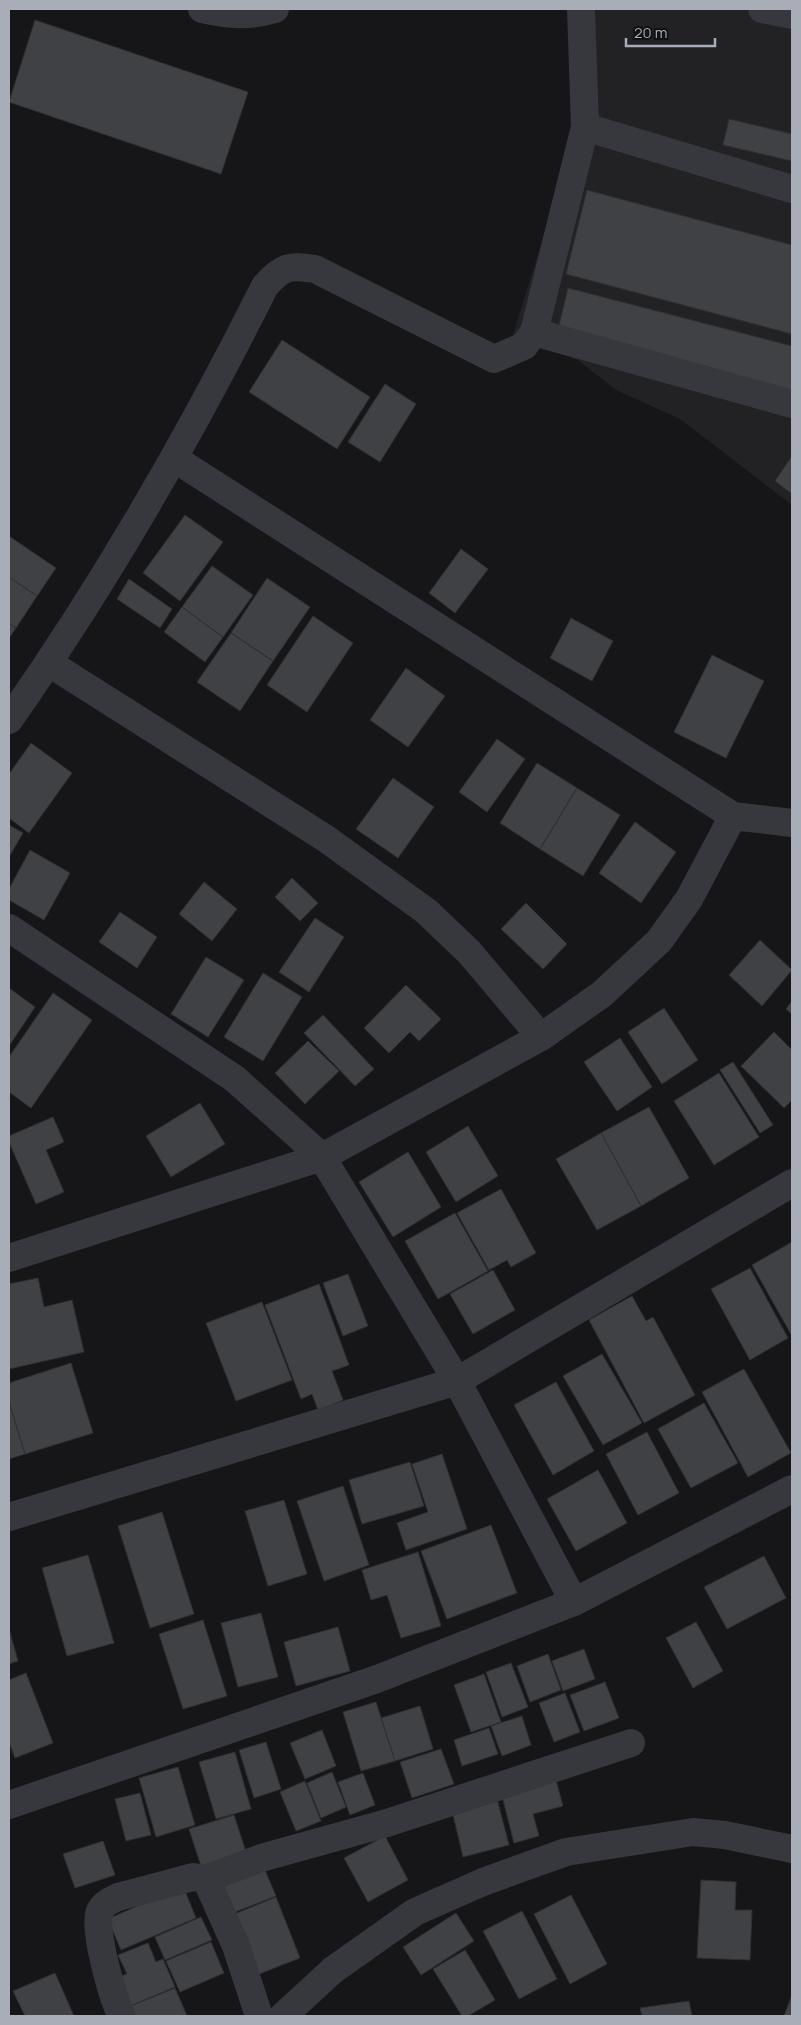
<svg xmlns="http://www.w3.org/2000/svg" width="801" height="2025" font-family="Manrope,sans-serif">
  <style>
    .built { fill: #222225 }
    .building { fill: #404145; stroke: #303034 }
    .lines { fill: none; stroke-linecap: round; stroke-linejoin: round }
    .minor { stroke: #37383d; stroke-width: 28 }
  </style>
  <rect width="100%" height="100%" fill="#161618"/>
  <!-- built -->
  <path class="built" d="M596 9H792V505L680 419 616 390 578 360 512 338 581 115Z"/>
  <!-- building -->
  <path class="building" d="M35 20 248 92 221 174 9 102Z
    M729 119 792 134V161L723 145Z
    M587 190 792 245V334L566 274Z
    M568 288 792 346V395L557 334Z
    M282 340 370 397 337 449 249 392Z
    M385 384 416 404 380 462 348 442Z
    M792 456V494L775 481Z
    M185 515 223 542 180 601 143 573Z
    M9 536 56 568 37 596 9 577Z
    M461 549 488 569 455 613 429 593Z
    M212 566 253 595 223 637 182 607Z
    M9 577 37 596 16 628 9 623Z
    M267 578 310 607 273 661 231 633Z
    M129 579 172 609 160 628 117 599Z
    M182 607 223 637 205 662 164 632Z
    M313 616 353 643 307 712 267 685Z
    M571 618 613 641 592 681 550 658Z
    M9 623 16 628 9 638Z
    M231 633 273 661 240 711 197 682Z
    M712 655 764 681 726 758 674 732Z
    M406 668 445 696 408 747 370 720Z
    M497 739 525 759 487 812 459 792Z
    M31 743 72 773 29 833 9 818V774Z
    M537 763 577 788 540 849 500 823Z
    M393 778 434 807 398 858 356 829Z
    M577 788 620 815 583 876 540 849Z
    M635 822 676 852 641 903 599 873Z
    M9 825 23 833 9 857Z
    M30 850 70 873 44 920 9 900V889Z
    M292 878 318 903 300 921 275 897Z
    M204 882 237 909 212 941 179 914Z
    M526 903 567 944 543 969 501 929Z
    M120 912 157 937 137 968 99 942Z
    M315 918 344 937 309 992 279 972Z
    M760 940 792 970 762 1006 729 975Z
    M206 957 244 980 208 1037 171 1014Z
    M263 973 302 997 263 1061 224 1037Z
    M406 985 441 1019 419 1041 410 1032 389 1053 364 1028Z
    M9 988 35 1007 9 1046Z
    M53 993 92 1020 31 1108 9 1092V1057Z
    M792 1001V1014L786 1009Z
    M664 1008 698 1060 662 1084 628 1032Z
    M323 1015 374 1069 355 1086 304 1033Z
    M774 1032 792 1050V1100L784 1108 741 1066Z
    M620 1038 652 1087 617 1111 584 1062Z
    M308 1041 339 1071 305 1104 275 1073Z
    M733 1062 773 1125 760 1133 720 1070Z
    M719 1073 759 1137 714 1165 674 1101Z
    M200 1103 225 1144 171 1177 146 1136Z
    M649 1107 689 1178 641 1206 601 1133Z
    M53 1117 64 1142 46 1150 64 1192 36 1204 9 1142V1136Z
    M468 1126 498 1176 456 1202 426 1152Z
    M601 1133 641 1206 597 1230 556 1159Z
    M408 1152 441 1207 393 1237 359 1182Z
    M501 1189 536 1253 511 1267 507 1260 489 1270 457 1213Z
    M455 1213 488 1271 438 1299 405 1241Z
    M792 1242V1336L752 1265Z
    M750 1268 788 1338 750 1360 711 1289Z
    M493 1270 515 1310 473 1334 450 1294Z
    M348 1274 368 1326 343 1336 323 1283Z
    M38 1278 44 1307 72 1300 84 1352 9 1369V1284Z
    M319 1284 349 1365 332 1371 343 1400 318 1410 312 1394 301 1399 265 1305Z
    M632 1296 646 1321 653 1317 695 1395 644 1423 589 1320Z
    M262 1302 292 1380 236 1401 206 1323Z
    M602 1354 642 1423 603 1445 563 1376Z
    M71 1363 93 1433 25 1454 9 1402V1383Z
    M744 1369 791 1453 748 1477 702 1392Z
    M556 1382 594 1451 553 1475 514 1405Z
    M9 1402 25 1454 9 1459Z
    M704 1403 738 1463 691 1488 658 1429Z
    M647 1432 679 1493 638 1515 606 1454Z
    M442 1454 467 1529 406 1550 397 1523 428 1512 412 1464Z
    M410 1462 424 1506 362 1524 349 1480Z
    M598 1470 627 1523 576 1551 547 1499Z
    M343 1486 369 1565 324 1581 297 1501Z
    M284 1500 307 1574 268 1586 245 1511Z
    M162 1512 194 1614 150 1628 118 1526Z
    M491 1525 517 1593 447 1619 421 1551Z
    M418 1552 441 1626 401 1638 387 1595 371 1600 362 1570Z
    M88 1555 114 1643 67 1656 42 1568Z
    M764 1556 786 1598 727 1629 704 1587Z
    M261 1613 278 1677 238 1687 221 1623Z
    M203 1620 227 1696 183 1709 159 1634Z
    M696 1622 723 1671 693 1688 666 1638Z
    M338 1627 350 1671 296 1686 284 1642Z
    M9 1629 18 1661 9 1664Z
    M584 1649 595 1679 563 1691 552 1661Z
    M548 1654 561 1690 530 1702 517 1666Z
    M511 1663 528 1707 502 1717 486 1672Z
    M26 1673 53 1743 15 1758 9 1742V1680Z
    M484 1674 501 1722 471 1732 454 1685Z
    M605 1682 619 1718 584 1731 570 1695Z
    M565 1693 580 1732 554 1742 539 1703Z
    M376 1702 395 1761 361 1771 343 1712Z
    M420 1706 433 1749 395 1761 381 1718Z
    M522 1716 531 1745 502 1756 491 1726Z
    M489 1728 498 1754 462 1766 454 1740Z
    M322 1730 336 1766 305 1779 290 1743Z
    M266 1742 281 1789 254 1798 239 1750Z
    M441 1749 454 1784 412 1798 400 1762Z
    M235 1752 251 1809 216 1819 199 1762Z
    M178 1767 195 1825 156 1837 139 1778Z
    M332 1772 346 1807 321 1818 307 1783Z
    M363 1773 375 1805 350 1815 338 1782Z
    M554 1773 563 1806 533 1814 539 1836 514 1843 500 1788Z
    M305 1781 321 1821 296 1831 280 1792Z
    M140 1793 151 1835 126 1841 115 1799Z
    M496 1795 509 1845 463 1857 451 1806Z
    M234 1815 246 1852 201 1866 189 1829Z
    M385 1836 408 1880 368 1902 344 1858Z
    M103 1841 115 1875 75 1888 63 1854Z
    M261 1861 276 1896 230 1914 216 1879Z
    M701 1880 736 1882 735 1910H752L750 1960 697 1958Z
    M183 1886 196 1918 121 1950 108 1919Z
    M571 1895 607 1964 570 1984 534 1914Z
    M276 1897 300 1958 254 1976 230 1916Z
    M522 1911 557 1979 519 1999 483 1931Z
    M456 1913 474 1941 421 1975 403 1947Z
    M201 1917 212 1940 165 1960 155 1937Z
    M211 1942 224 1973 180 1992 166 1961Z
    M148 1943 156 1962 163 1959 175 1987 130 2006 118 1977 127 1974 118 1955Z
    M465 1950 495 2000 468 2016H462L433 1969Z
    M55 1973 74 2016H25L13 1991Z
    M175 1988 187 2016H135L131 2006Z
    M792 1995V2016H784Z
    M689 2001 692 2016H642L640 2008Z"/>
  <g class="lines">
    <!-- minor -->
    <path class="minor" d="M202 9C230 15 247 17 275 9
      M762 9 792 15
      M585 127 792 189
      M534 332 792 404
      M175 459 733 816 792 823
      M49 663 325 838 426 911 469 952 541 1037
      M9 720C106 582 190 436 265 286 283 266 289 265 315 269L494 359 524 346 534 332 585 127 581 9
      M9 928 235 1079 322 1157 457 1381 574 1602
      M9 1258 322 1157 541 1037 602 994 659 941 689 899 733 816
      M9 1517 457 1381 792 1183
      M9 1805 377 1679 574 1602 792 1489
      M206 1879 236 1946 259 2016
      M122 2016C113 2000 92 1926 100 1911 103 1904 111 1900 118 1897L193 1877 206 1879 261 1858 387 1823 631 1743
      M283 2016 333 1970 415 1912 483 1882 566 1852 693 1832 725 1835 792 1849"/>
  </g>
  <!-- border -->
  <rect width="801" height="2025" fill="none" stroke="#a8adb8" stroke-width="20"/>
  <!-- scale -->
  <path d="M626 38v8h89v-8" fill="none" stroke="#a8adb8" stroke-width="2.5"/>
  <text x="634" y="38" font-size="15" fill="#a8adb8" stroke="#111113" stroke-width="4" paint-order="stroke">20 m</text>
</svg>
